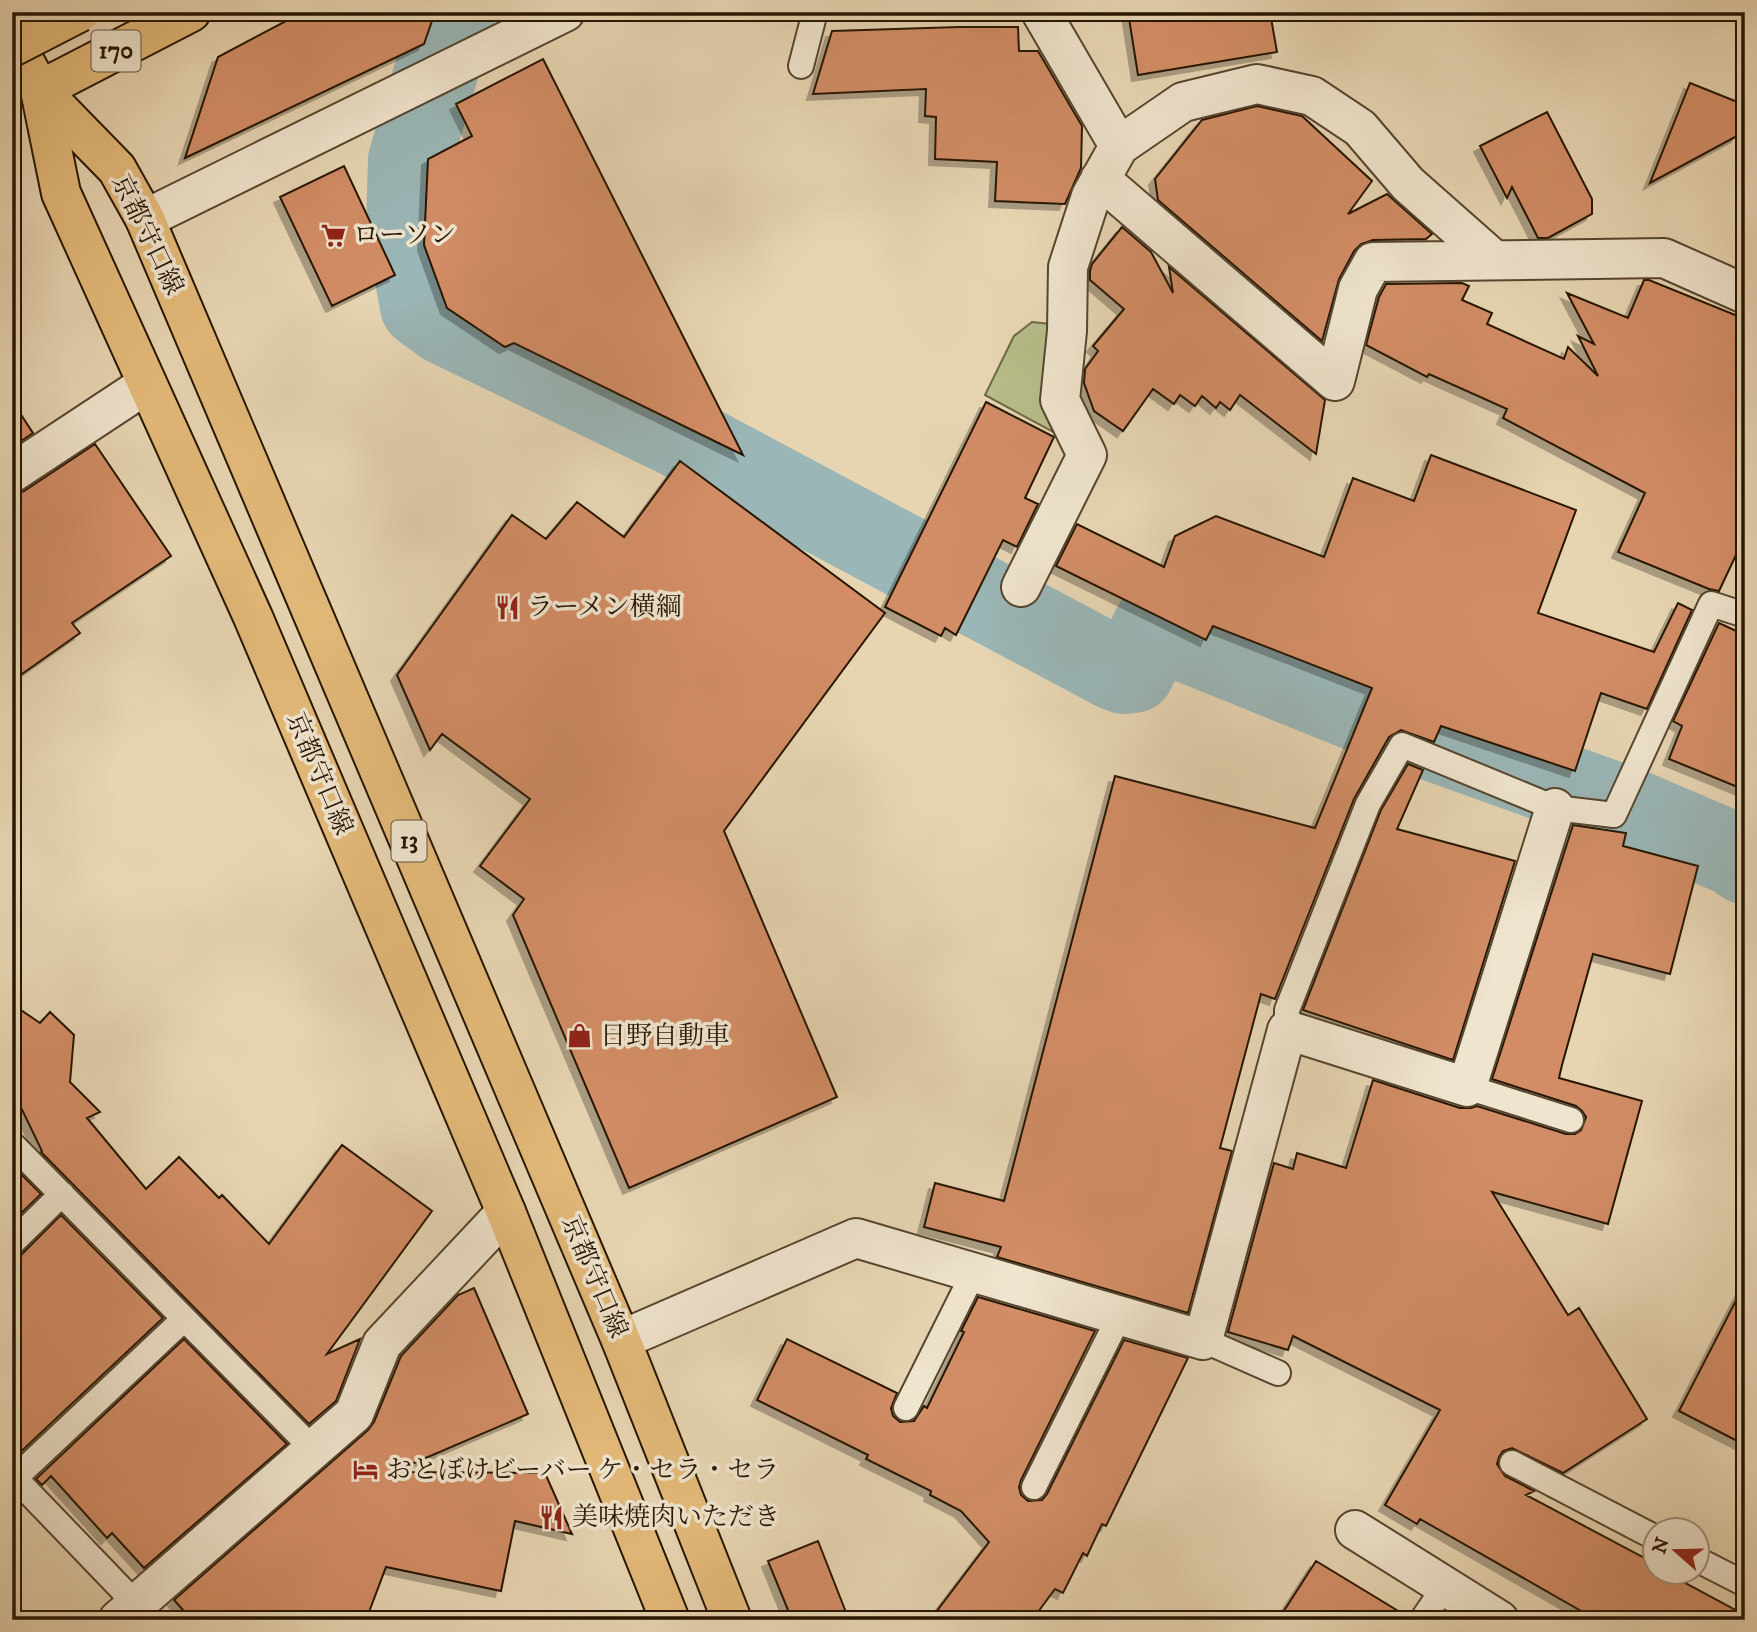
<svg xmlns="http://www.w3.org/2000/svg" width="1757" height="1632" font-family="'IM FELL DW Pica','Noto Serif JP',serif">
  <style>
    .green { fill: #b7bd8a; stroke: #6e6946; stroke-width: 2 }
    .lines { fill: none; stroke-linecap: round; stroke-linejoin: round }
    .river { stroke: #9ab6b6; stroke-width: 84 }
    .building { fill: #d28d66; stroke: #261503; stroke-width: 2; filter: url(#shadow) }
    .lane-casing { stroke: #56452f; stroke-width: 28 }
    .street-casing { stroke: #56452f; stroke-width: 42 }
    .primary-casing { stroke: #261503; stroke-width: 42 }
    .highway-casing { stroke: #261503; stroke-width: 42 }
    .lane { stroke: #efe4cd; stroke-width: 24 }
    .street { stroke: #efe4cd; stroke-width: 38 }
    .primary { stroke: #e4ba79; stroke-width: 38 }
    .highway { stroke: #e4ba79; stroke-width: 38 }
    .primary-bridge-casing { stroke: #261503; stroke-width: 42; stroke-linecap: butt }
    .primary-bridge { stroke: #e4ba79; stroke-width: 38 }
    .labels { text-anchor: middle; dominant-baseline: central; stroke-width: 7; stroke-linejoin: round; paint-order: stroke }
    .shield { fill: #efe4cd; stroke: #625340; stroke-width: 2 }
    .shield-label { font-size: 24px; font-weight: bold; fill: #261503 }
    .street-label { font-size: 26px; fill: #261503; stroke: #efe4cd }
    .poi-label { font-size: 26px; fill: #261503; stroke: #efe4cd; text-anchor: start }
  </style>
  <defs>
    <filter id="shadow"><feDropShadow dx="-6" dy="6" stdDeviation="0" flood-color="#0004"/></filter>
  </defs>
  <rect width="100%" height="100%" fill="#e7d5b2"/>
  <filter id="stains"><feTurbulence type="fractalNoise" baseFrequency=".00286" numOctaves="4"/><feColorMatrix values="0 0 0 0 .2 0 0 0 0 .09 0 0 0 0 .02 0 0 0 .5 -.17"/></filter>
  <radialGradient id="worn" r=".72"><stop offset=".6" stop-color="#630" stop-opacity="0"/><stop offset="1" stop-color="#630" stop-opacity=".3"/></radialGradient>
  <!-- green -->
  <path class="green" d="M1032 322 1050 324 1068 440 985 395 1014 336Z"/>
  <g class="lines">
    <!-- river -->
    <path class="river" d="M454 12 410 160 408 229 422 306 445 323 677 435 1114 668 1124 672 1133 671 1154 627 1419 734 1628 809 1738 856 1745 862"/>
  </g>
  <!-- building -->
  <path class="building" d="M303 12H435L424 44 185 158 218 57Z
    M1128 12H1270L1277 52 1138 75Z
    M959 27H1018L1019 51H1038L1082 126 1081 168 1065 204 995 201 997 162 935 159 936 117 925 116 926 89 813 94 832 31Z
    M543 59 743 455 514 343 505 347 447 308 424 245 428 159 472 136 456 104Z
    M1690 83 1745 105V116L1737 136 1650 183Z
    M1257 106 1302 116 1372 181 1348 214 1387 194 1432 234 1426 239 1373 240 1361 244 1354 251 1339 279 1322 341 1158 200 1155 179 1202 120Z
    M1547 112 1592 199V214L1548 238H1538L1512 187 1507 198 1480 146Z
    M344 166 395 275 332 306 280 197Z
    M1122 227 1151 252 1173 293 1169 267 1325 400 1316 454 1240 395 1230 410 1220 402 1216 408 1202 396 1195 406 1180 395 1174 404 1153 389 1123 431 1094 411 1084 383 1085 369 1098 351 1093 346 1124 309 1090 280V271L1092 264Z
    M1644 280H1649L1745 319V536L1719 591 1709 589 1618 552 1645 493 1503 418 1507 409 1429 374 1427 377 1366 345 1379 297 1386 284 1462 283 1469 286 1462 300 1492 313 1487 324 1564 359 1568 347 1598 376 1578 336 1594 344 1567 293 1628 318Z
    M12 401 33 433 12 447Z
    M986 402 1054 437 1025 498 1038 504 1017 547 1003 540 956 635 945 628 941 636 885 607Z
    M95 444 171 556 72 623 80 633 12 681V495L24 491Z
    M1431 455 1576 510 1538 613 1654 652 1678 603 1692 610 1647 709 1601 693 1575 771 1441 726 1434 742 1401 730 1389 737 1354 799 1275 999 1261 994 1220 1148 1232 1151 1188 1313 997 1257 1001 1247 924 1227 935 1183 1004 1201 1115 776 1315 828 1372 688 1213 626 1206 640 1056 566 1077 524 1164 567 1175 536 1216 516 1324 557 1353 478 1414 501Z
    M680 461 885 613 724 831 837 1097 629 1188 513 915 524 899 480 866 530 799 442 734 430 750 397 675 512 515 546 539 577 502 624 537Z
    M1719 623 1745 635V790L1669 759 1682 726 1673 721Z
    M1408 764 1423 770 1397 829 1515 861 1453 1060 1303 1010 1381 810Z
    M1573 825 1626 833 1623 846 1698 866 1670 974 1593 954 1562 1065 1559 1078 1642 1101 1608 1224 1492 1192 1568 1315 1579 1308 1647 1419 1563 1473 1512 1448 1503 1451 1499 1457 1497 1464 1505 1476 1534 1491 1526 1495 1656 1564V1572H1665L1745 1615V1620H1597L1420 1519 1417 1524 1385 1505 1440 1410 1293 1336 1288 1350 1228 1332 1274 1163 1293 1169 1297 1153 1346 1168 1373 1080 1460 1108H1471L1477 1106 1566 1134H1575L1581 1130 1586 1117 1582 1111 1576 1106 1492 1079Z
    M12 1004 40 1023 50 1012 74 1035 70 1082 100 1112 87 1118 146 1189 179 1157 219 1198 222 1195 269 1244 342 1145 432 1211 327 1354 360 1339 336 1401 309 1424 41 1152 42 1151 12 1089Z
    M19 1172 41 1194 12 1222V1178Z
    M61 1215 163 1318 12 1460V1257L22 1254Z
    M1745 1283V1445L1679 1411Z
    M474 1288 528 1414 393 1472 545 1473 572 1534 515 1521 501 1591 386 1567 366 1620H192L174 1600 368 1430 374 1422 401 1356 458 1295Z
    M978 1297 1095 1331 1021 1480 1019 1487 1021 1495 1028 1501 1042 1500 1047 1494 1124 1340 1188 1358 1106 1526 1102 1524 1087 1556 1083 1553 1063 1593 1055 1589 1032 1620H930L989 1542 961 1511 930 1495 931 1491 866 1459 868 1455 757 1400 787 1339 897 1393 891 1408 893 1416 900 1422 914 1421 924 1406 927 1408 964 1332 961 1331Z
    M184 1339 287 1444 144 1568 112 1533 107 1538 51 1476 42 1485 36 1479Z
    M818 1541 849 1620H792L768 1561Z
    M1316 1561 1408 1617 1407 1620H1278Z"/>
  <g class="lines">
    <defs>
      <path id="lane" d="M801 66 815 12
        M1287 1030V1010L1368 804 1402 745 1555 808 1614 815 1711 604 1745 615
        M1467 1087 1571 1120
        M12 1144 314 1450
        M12 1243 62 1194
        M1203 1340 1278 1373
        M906 1408 974 1272
        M1512 1463 1656 1538
        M12 1475 136 1604
        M15 1478 184 1319
        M1034 1487 1120 1315
        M1698 1560 1745 1584
        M1422 1620 1445 1586"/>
      <path id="street" d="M1041 12 1119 146
        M1100 179 1335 381 1358 289 1373 262 1664 258 1745 294
        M145 219 565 12
        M12 473 147 384
        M1021 587 1087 455 1060 400 1067 331 1068 267 1091 196 1119 146 1183 102 1257 84 1312 96 1360 128 1408 184 1494 260
        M621 1340 856 1238 1203 1340 1287 1030 1467 1087 1555 808
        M1355 1530 1499 1620
        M118 1620 354 1414 382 1344 506 1212"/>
      <path id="primary" d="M40 90 117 169 145 219 621 1340 732 1620
        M40 90 61 193 253 617 506 1212 670 1620"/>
      <path id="highway" d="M12 38 40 90 191 12"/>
    </defs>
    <!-- lane casing -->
    <use href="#lane" class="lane-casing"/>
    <!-- street casing -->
    <use href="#street" class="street-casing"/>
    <!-- primary casing -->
    <use href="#primary" class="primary-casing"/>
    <!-- highway casing -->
    <use href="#highway" class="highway-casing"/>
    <!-- lane -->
    <use href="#lane" class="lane"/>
    <!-- street -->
    <use href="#street" class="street"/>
    <!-- primary -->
    <use href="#primary" class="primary"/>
    <!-- highway -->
    <use href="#highway" class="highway"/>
    <defs>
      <path id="primary-bridge" d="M12 47 80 12"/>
    </defs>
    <!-- primary-bridge casing -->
    <use href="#primary-bridge" class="primary-bridge-casing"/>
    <!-- primary-bridge -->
    <use href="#primary-bridge" class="primary-bridge"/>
  </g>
  <!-- icons -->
  <defs>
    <symbol id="supermarket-bare" viewBox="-9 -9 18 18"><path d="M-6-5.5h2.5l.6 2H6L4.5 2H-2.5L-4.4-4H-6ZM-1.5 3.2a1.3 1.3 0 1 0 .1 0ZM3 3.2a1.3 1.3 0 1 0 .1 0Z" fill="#8f2418" stroke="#efe4cd" stroke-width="2.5" paint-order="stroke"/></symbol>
    <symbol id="restaurant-bare" viewBox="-9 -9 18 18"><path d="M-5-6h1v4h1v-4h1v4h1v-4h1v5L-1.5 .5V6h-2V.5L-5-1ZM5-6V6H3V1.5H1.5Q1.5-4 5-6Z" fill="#8f2418" stroke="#efe4cd" stroke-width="2.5" paint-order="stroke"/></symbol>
    <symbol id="shop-bare" viewBox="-9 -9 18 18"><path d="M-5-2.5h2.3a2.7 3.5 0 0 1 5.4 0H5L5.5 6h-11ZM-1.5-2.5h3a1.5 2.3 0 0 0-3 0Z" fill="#8f2418" stroke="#efe4cd" stroke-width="2.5" paint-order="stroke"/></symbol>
    <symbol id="hotel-bare" viewBox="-9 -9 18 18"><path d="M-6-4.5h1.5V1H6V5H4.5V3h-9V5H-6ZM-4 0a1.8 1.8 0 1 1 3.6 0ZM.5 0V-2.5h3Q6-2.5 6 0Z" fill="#8f2418" stroke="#efe4cd" stroke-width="2.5" paint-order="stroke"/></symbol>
  </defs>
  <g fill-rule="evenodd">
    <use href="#supermarket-bare" x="316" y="218" width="35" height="35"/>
    <use href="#restaurant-bare" x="490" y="590" width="35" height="35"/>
    <use href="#shop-bare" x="562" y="1018" width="35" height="35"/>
    <use href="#hotel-bare" x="348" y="1452" width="35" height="35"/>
    <use href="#restaurant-bare" x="534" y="1500" width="35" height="35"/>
  </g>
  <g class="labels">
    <!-- shield labels -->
    <g class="shield">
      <rect x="91.5" y="30.5" width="49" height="41" rx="5"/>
      <rect x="391.5" y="820.5" width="35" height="41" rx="5"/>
    </g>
    <g class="shield-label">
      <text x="116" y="51">170</text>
      <text x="409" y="841">13</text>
    </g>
    <!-- street labels -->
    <g class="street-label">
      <text transform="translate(147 235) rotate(64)">京都守口線</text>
      <text transform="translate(319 774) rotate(67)">京都守口線</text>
      <text transform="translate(594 1277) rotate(67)">京都守口線</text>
    </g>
    <!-- poi labels -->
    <g class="poi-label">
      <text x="353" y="235">ローソン</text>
      <text x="527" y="607">ラーメン横綱</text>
      <text x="600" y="1036">日野自動車</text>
      <text x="386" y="1470">おとぼけビーバー ケ・セラ・セラ</text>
      <text x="572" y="1517">美味焼肉いただき</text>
    </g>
  </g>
  <!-- margin -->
  <rect width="1757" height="1632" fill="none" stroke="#e7d5b2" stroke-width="42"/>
  <rect x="14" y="14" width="1729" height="1604" fill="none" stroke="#261503" stroke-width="3.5"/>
  <rect x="21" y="21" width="1715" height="1590" fill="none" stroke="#261503" stroke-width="2"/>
  <!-- north arrow -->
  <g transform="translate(1676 1551) rotate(290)"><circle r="33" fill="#efe4cd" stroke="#9f917c" stroke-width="2"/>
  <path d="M0-5L12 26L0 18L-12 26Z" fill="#8f2418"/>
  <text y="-10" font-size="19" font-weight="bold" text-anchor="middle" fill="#261503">N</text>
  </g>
  <rect width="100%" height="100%" filter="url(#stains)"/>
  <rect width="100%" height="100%" fill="url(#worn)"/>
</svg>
